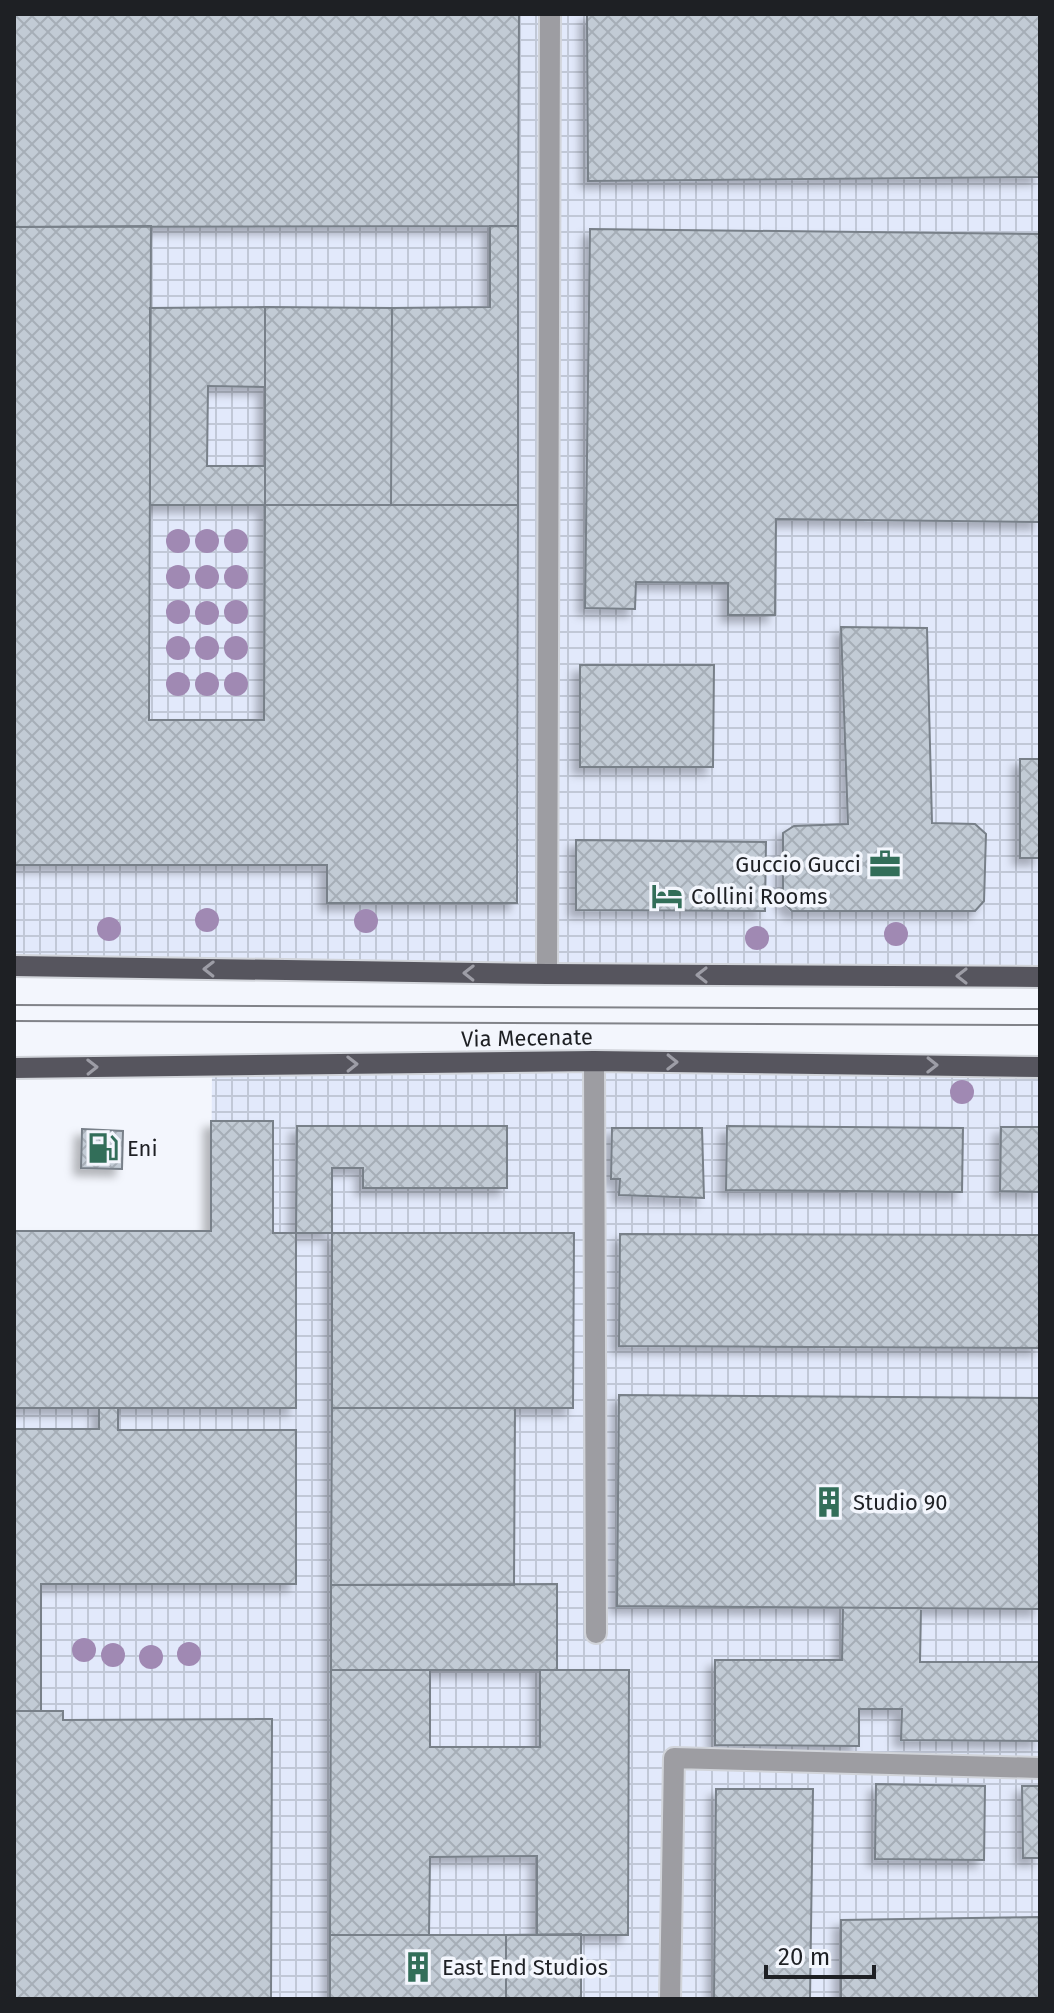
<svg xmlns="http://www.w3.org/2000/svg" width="1054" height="2013" font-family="'Fira Sans',sans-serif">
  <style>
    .industrial { fill: url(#industrial-grid) }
    .building { fill: url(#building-cross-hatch); stroke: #788089; stroke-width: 2; filter: url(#shadow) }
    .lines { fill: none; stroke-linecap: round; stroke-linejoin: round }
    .minor-casing { stroke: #d1d4da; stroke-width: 24 }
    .major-casing { stroke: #d1d4da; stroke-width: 24 }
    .minor { stroke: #9d9da2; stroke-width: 20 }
    .major { stroke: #56555e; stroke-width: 20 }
    .tram { stroke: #818389; stroke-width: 2 }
    .tree { fill: #a089b3 }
    .oneway { stroke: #9d9da6 }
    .labels { text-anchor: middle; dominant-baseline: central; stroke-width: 7; stroke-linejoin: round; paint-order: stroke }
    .poi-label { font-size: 22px; fill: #1e2024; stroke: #f3f6fd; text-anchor: start }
    .street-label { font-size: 22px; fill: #1e2024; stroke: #f3f6fd }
  </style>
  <defs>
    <pattern id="industrial-grid" width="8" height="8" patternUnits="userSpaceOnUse" patternTransform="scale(2)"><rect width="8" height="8" fill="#e2e9fb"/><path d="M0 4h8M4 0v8" fill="none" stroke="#c1c8d7"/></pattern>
    <pattern id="building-cross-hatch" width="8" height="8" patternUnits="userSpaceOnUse" patternTransform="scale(2)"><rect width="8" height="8" fill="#c2cbd5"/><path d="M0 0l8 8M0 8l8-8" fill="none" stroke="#a6aeb7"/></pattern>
    <filter id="shadow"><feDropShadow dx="-7" dy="7" stdDeviation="4" flood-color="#0004"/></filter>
  </defs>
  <rect width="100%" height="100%" fill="#f3f6fd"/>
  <!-- industrial -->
  <path class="industrial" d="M14 14H1040V977L14 966Z
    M212 1065 1040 1067V1999H14V1231L211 1230Z"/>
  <!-- building -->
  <path class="building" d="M14 14H519L518 226 14 227Z
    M587 14H1040V177L588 181Z
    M151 226 149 720H264L265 505H518L517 903H327V865H14V227Z
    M490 226H518V505H391L392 308 490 307Z
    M590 229 1040 234V522L776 519 775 615H728V583L636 582 635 609 585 608Z
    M265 307 392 308 391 505H265Z
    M265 307V387L208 386 207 466H265V505H150V308Z
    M841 627 927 628 932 823 975 824 986 834 984 901 975 911H792L783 902V833L794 826 848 824Z
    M580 665H714L713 767H580Z
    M1020 759H1040V858H1020Z
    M576 840 766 842 765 911 576 910Z
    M211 1121H273V1233H296V1408H14V1231H211Z
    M297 1126H507V1188H363V1168H332V1233H296Z
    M727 1126 963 1128 962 1192 726 1190Z
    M1001 1127H1040V1192L1000 1191Z
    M612 1128H702L704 1198 619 1195 620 1179H611Z
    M82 1129 123 1131 122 1169 81 1168Z
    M332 1233H574L573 1408H332Z
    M620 1234 1040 1235V1348L619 1346Z
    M619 1395 1040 1398V1609L617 1606Z
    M99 1408H118V1430H296V1584H41V1711H14V1429H99Z
    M332 1408H515L514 1585H331Z
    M557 1584V1670H331V1585Z
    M843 1608H921L920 1662H1040V1741L901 1740 902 1709H859V1746L715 1745V1660H842Z
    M331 1670H430V1747H540V1670H629L628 1935H537V1856L430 1857 429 1935H330Z
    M14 1711H63V1720L272 1719 271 1999H14Z
    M876 1784 985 1786 984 1860 875 1859Z
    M1022 1786H1040V1858H1023Z
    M716 1789H813L810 1999H714Z
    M1040 1917V1999H841V1920Z
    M581 1934V1999H506V1935Z
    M330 1935H506V1999H330Z"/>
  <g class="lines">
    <defs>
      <path id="minor" d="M547 974 550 14
        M594 1061 596 1633
        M670 1999 674 1758 1040 1768"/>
      <path id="major" d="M14 966 547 974 1040 977
        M14 1068 594 1061 1040 1067"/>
    </defs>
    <!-- minor casing -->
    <use href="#minor" class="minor-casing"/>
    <!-- major casing -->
    <use href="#major" class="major-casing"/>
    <!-- minor -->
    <use href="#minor" class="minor"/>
    <!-- major -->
    <use href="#major" class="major"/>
    <!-- tram -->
    <path class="tram" d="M14 1005 1040 1009
      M14 1021 1040 1025"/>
  </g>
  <!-- trees -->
  <g class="tree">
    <circle cx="178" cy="541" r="12"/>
    <circle cx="207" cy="541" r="12"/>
    <circle cx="236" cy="541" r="12"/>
    <circle cx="178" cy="577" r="12"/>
    <circle cx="207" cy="577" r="12"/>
    <circle cx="236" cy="577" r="12"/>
    <circle cx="178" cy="612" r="12"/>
    <circle cx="236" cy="612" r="12"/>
    <circle cx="207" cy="613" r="12"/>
    <circle cx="178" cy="648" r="12"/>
    <circle cx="207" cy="648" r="12"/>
    <circle cx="236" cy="648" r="12"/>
    <circle cx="178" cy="684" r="12"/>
    <circle cx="207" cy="684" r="12"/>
    <circle cx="236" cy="684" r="12"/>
    <circle cx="207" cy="920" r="12"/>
    <circle cx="366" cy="921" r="12"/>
    <circle cx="109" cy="929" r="12"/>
    <circle cx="896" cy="934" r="12"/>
    <circle cx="757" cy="938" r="12"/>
    <circle cx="962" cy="1092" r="12"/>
    <circle cx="84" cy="1650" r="12"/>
    <circle cx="189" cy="1654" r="12"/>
    <circle cx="113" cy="1655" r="12"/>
    <circle cx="151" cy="1657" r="12"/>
  </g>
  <!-- one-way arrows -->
  <defs><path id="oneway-chevron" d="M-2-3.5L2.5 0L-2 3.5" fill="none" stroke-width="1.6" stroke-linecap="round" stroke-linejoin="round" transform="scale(2)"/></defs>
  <g class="oneway">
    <use href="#oneway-chevron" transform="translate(209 969) rotate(-179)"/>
    <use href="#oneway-chevron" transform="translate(469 973) rotate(-179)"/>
    <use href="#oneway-chevron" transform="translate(702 975) rotate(-180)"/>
    <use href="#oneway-chevron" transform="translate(962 976) rotate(-180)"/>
    <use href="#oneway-chevron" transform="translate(672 1062) rotate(1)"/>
    <use href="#oneway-chevron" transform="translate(352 1064) rotate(-1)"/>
    <use href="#oneway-chevron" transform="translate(932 1065) rotate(1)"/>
    <use href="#oneway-chevron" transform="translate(92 1067) rotate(-1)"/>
  </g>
  <!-- icons -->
  <defs>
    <symbol id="office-bare" viewBox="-9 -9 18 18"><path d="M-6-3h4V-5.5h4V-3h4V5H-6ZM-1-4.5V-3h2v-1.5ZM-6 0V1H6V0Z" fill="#326e59" stroke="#f3f6fd" stroke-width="2.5" paint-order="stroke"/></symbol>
    <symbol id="hotel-bare" viewBox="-9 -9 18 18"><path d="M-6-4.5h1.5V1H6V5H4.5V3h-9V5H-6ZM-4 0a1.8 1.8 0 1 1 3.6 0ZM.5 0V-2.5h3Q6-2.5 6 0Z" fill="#326e59" stroke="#f3f6fd" stroke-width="2.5" paint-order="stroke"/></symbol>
    <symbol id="fuel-bare" viewBox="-9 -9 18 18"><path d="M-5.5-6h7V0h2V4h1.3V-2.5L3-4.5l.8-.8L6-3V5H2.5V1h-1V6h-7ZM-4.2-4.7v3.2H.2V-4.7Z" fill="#326e59" stroke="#f3f6fd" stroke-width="2.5" paint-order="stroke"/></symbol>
    <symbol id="building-bare" viewBox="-9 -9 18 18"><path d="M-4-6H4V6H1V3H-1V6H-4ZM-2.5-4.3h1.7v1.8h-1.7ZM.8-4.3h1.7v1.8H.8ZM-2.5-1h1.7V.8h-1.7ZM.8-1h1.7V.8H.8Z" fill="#326e59" stroke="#f3f6fd" stroke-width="2.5" paint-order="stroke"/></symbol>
  </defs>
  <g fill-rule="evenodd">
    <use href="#office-bare" x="863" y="842" width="44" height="44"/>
    <use href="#hotel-bare" x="645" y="874" width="44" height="44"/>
    <use href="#fuel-bare" x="81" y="1126" width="44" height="44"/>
    <use href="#building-bare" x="807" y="1480" width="44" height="44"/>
    <use href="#building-bare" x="396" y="1945" width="44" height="44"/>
  </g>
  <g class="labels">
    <!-- poi labels -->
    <g class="poi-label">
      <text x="861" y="864" text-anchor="end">Guccio Gucci</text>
      <text x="691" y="896">Collini Rooms</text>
      <text x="127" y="1148">Eni</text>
      <text x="853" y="1502">Studio 90</text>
      <text x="442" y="1967">East End Studios</text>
    </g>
    <!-- street labels -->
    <g class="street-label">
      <text transform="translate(527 1038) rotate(-1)">Via Mecenate</text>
    </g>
  </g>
  <!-- border -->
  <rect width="1054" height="2013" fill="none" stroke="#1e2024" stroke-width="32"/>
  <!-- scale -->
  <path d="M766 1965v12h108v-12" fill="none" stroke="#1e2024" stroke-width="4"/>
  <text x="778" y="1965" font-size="24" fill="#1e2024" stroke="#f3f6fd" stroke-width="6" paint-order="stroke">20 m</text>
</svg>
